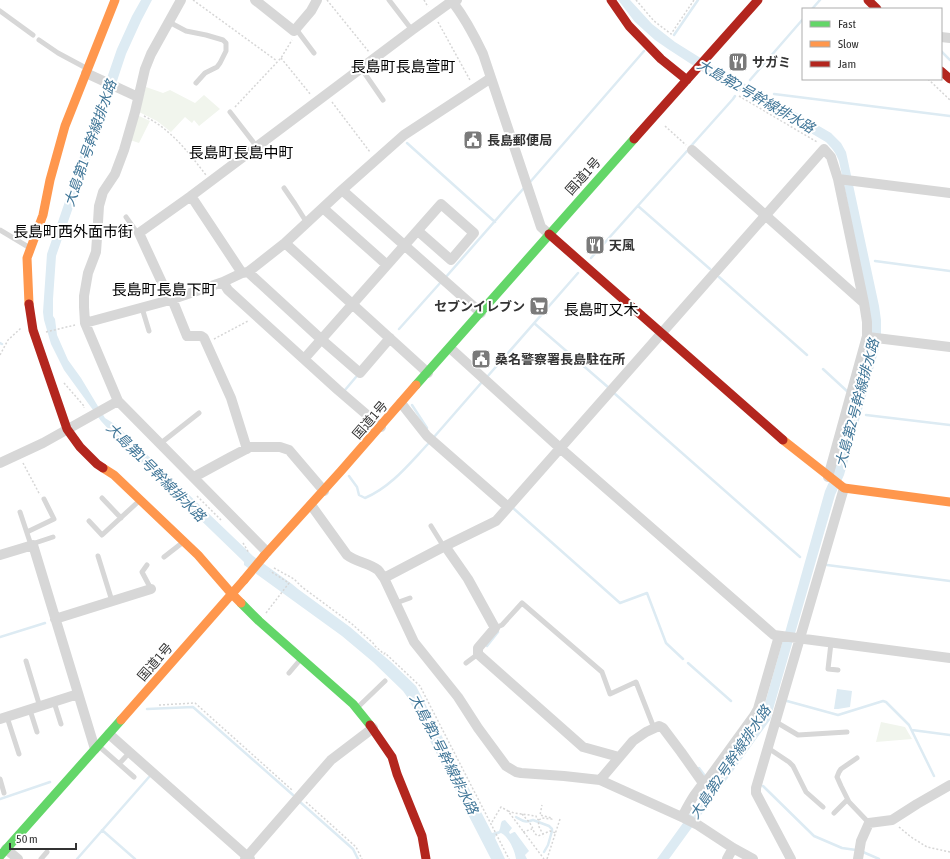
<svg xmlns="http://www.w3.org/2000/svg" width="950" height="859" font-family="'Asap Condensed','Noto Sans JP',sans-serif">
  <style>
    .green { fill: #f1f5ed }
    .water { fill: #ddebf3 }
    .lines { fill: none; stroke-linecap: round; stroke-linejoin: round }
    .stream { stroke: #ddebf3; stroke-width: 2.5 }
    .path { stroke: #d6d6d6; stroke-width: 1.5; stroke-dasharray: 2 2; stroke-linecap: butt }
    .lane { stroke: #d7d7d7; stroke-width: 5 }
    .street { stroke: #d7d7d7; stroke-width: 10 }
    .fast { stroke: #63d668; stroke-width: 9 }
    .slow { stroke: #ff974d; stroke-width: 9 }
    .jam { stroke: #b3261e; stroke-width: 9 }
    .slow-bridge { stroke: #ff974d; stroke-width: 9 }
    .labels { text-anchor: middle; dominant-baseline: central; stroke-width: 4; stroke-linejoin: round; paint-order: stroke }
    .poi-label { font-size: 13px; font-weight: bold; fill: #333; stroke: #fff; text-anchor: start }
    .street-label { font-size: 13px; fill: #333; stroke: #fff }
    .water-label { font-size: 14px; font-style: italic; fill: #3f7597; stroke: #fff }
    .quarter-label { font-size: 15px; fill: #000; stroke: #fff }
  </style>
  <rect width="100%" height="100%" fill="#fff"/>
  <!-- green -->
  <path class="green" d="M146 87 163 93 170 90 195 103 204 95 220 109 199 126 194 120 192 123 185 117 171 132 157 121 139 112Z
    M137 115 150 121 139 143 130 140Z
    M881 722 905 727 912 739 876 742Z"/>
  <!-- water -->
  <path class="water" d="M141 0H152L141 21 126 54 114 90 56 256 53 299V316L55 319 57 335 68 360 81 378 105 418 116 425 253 556 292 584 298 589 350 627 391 662 416 686 492 833 499 831C501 827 500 824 502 821L505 820 512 828 509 832 510 834 514 832H515L529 851 525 855 527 859H516C515 851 509 837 501 833L496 835 495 838 505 859H491L408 698 403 691 373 662 342 636 244 565V562L121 443 101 421 64 370 51 344 44 320 43 312 47 254 71 184C74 181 76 176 75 171L117 49 132 16Z
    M618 0H630L652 24 675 42 723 72 771 98 831 133 841 143 846 152 879 306 881 320V335L879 348 844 475 835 495 770 720 669 859H657L762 714 825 491 834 471 870 344 872 332 847 199 839 161C836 153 832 148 826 142L748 96 711 77 668 49 655 40 635 22Z
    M837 689 852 691 850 707 838 709H834Z"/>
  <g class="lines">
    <!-- stream -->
    <path class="stream" d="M812 9 820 0
      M674 35 698 0
      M941 51 950 60
      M750 80 803 19
      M774 94 950 116
      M407 143 495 222
      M691 146 733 99 735 96
      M531 181 644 51
      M638 206 710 269
      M591 258 687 151
      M875 261 950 271
      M719 277 807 355
      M445 278 524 188
      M534 323 609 388
      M399 329 441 282
      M0 343 2 344
      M823 369 848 392
      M487 377 578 273
      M345 390 356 377
      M614 393 800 557
      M412 405 427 428
      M866 415 950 425
      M434 437 482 382
      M349 476 357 487 359 495 365 498C391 487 409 464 428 444
      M513 508 620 603 647 593 666 643 683 659
      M827 565 950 581
      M0 637 45 623
      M487 646 498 632
      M688 663 731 701
      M787 701 838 715 883 701 886 702 909 725 934 776
      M147 709 193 707 293 795
      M912 730 950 735
      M699 768 705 776
      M763 786 814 836 842 848 856 850
      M0 799 50 782
      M300 802 353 849 358 859
      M516 817C523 821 525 823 533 820L549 826 552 829V831L548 845 544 852
      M102 830 135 859
      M863 852 879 859
      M77 859 149 777"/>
    <!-- path -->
    <path class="path" d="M193 0 277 61
      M327 0 369 52
      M424 0 428 7
      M636 0 654 21 671 34 694 0
      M438 22 470 80
      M281 58 311 95
      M928 79 950 100
      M739 96 817 142
      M332 102 370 152
      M235 107 281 58 292 40
      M144 116C171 129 188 152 206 175
      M665 126 686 145
      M107 237 119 236 129 234
      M46 332 75 325
      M214 339 248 321
      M0 355 8 340 21 328
      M64 383 84 406V408
      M23 463 40 495
      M197 496 221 520
      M243 543 249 553
      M274 568 294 579 302 587 352 624 373 643 375 646 384 654 385 653 420 686 509 859
      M266 613 289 583 270 571
      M159 705 195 703 292 790
      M306 802 356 847 362 859
      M508 811 514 813 536 816 537 819 539 820C537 828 542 830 544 837
      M522 814C525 818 529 821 531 825 534 830 533 833 538 836L550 831 556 833
      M539 820 542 818 552 819V818L540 815 542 805
      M492 822 501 807 508 811 544 859
      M899 827 911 837 927 847 950 852
      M523 832 532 829
      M547 859 560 819"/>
    <!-- lane -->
    <path class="lane" d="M389 0 412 30
      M0 11 33 35
      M169 22 186 31 206 35 223 40 226 43V51L220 63 217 67 205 73 196 83
      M296 29 314 53
      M39 40 58 53 86 68
      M361 68 383 100
      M230 112 257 147
      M284 188 295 204 307 223
      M126 217 136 231 139 233
      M0 230 30 248
      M142 308 149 331
      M161 443 199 413
      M102 498 121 518
      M20 512 31 545
      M89 521 102 535 139 501
      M431 526 444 547
      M27 532 54 519 44 499
      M33 545 35 543 53 537
      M98 556 112 601
      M164 557 182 543
      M147 565 142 572 151 589
      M396 603 410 598
      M495 628 502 625 522 603 602 672 610 694 636 682 654 728
      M831 643 828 669 838 670
      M26 661 40 707
      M466 663 478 654
      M289 673 300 660
      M54 702 61 724
      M358 707 385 681
      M30 710 37 732
      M7 717 19 754
      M776 722 798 735 847 732
      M101 748 134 777
      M768 748 789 762 793 766 806 792 823 807
      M857 758 841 769 839 772 837 777 841 786 849 802 869 823
      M119 764 130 752
      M0 779 4 793
      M834 813 847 800
      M41 859 47 852"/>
    <!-- street -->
    <path class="street" d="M181 0 151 54 145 69 135 112 124 150 115 174 103 192 99 206 97 238 96 252 88 273 84 296V307L85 323 118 401 267 552
      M255 0 294 31 311 11 317 0
      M451 0C464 16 474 35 483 54L541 227 549 234
      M941 37 950 38
      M86 73 138 97
      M692 150 864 303 867 322V336L828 477
      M838 179 950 193
      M342 190 481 313
      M191 196 242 273
      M323 208 387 265
      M285 243 428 373
      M248 272 322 340 360 373 390 338
      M223 282 228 290 338 390 381 427
      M172 299 187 336H201L204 338 231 398 247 449
      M170 300 139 233 191 196 412 30 448 4 457 0
      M85 323 170 300 223 282 242 273 248 272 285 243 342 190 404 135 491 78
      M868 337 950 347
      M450 348 560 448 774 635 950 658
      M304 359 441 204 474 233 451 260 418 231
      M401 403 427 436 508 507
      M0 463 43 443 118 401
      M194 477 229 458 250 447H280L289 450 324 491
      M311 505 347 555C356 562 369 563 378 570 380 572 382 576 384 578L414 642 458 697 478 728 506 766 516 772 521 773 564 776 600 780 684 818 698 825 733 848 753 859
      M445 546 468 579 495 628 478 648V654L583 747 619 757
      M0 555 33 545 95 749
      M384 578 445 546 496 521 824 149 831 157 838 179 864 303
      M55 619 151 589
      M0 719 78 694
      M109 734 250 859
      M600 780 633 741 646 732 659 726 663 728 681 752 703 783
      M682 817C690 802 696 790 709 778L754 716 758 709 779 636
      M6 849 18 859
      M245 859 331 760 373 728
      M727 859 733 848
      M791 859 756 793V788L844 488
      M858 859 861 841 869 823 892 820 917 804 950 785"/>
    <!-- fast -->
    <path class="fast" d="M416 385 634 139
      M241 603 259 621 353 704 370 725
      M0 856 121 720"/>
    <!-- slow -->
    <path class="slow" d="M29 304 27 258 43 215 50 180 65 126 115 0
      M783 440 844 488 950 502
      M103 468 114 475 198 555 231 593 241 603
      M264 556 341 471 416 385
      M121 720 244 580"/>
    <!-- jam -->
    <path class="jam" d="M611 0 629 26 661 59 687 80
      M868 0 877 9
      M941 71 950 79
      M634 139 758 0
      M549 234 783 440
      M29 304 33 330 67 429 80 447 97 464 103 468
      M370 725 392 757 397 774 422 836 426 859"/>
    <!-- slow-bridge -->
    <path class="slow-bridge" d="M244 580 264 556"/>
  </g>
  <!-- icons -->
  <defs>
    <symbol id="restaurant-square" viewBox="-11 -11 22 22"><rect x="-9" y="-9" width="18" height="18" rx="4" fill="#7a7a7a" stroke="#fff"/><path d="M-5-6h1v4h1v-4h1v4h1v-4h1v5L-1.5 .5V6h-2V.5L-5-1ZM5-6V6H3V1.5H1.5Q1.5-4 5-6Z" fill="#fff"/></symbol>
    <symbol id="civic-square" viewBox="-11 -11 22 22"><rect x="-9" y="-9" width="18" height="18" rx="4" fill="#7a7a7a" stroke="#fff"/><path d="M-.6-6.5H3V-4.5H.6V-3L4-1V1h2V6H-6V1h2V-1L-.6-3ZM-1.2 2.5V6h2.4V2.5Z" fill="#fff"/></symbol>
    <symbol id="supermarket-square" viewBox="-11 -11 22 22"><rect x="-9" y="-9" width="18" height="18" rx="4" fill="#7a7a7a" stroke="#fff"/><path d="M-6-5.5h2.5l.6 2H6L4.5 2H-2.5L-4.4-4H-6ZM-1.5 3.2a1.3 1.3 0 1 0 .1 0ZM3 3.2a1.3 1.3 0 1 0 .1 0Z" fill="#fff"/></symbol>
  </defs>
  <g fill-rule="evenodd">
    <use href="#restaurant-square" x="727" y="51" width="22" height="22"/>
    <use href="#civic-square" x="462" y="129" width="22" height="22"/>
    <use href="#restaurant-square" x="584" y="234" width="22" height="22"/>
    <use href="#supermarket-square" x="528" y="295" width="22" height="22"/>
    <use href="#civic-square" x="470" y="348" width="22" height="22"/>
  </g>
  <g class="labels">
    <!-- poi labels -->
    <g class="poi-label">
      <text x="752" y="62">サガミ</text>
      <text x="487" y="140">長島郵便局</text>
      <text x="609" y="245">天風</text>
      <text x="525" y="306" text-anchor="end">セブンイレブン</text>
      <text x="495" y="359">桑名警察署長島駐在所</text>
    </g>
    <!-- street labels -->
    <g class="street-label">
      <text transform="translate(583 176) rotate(-48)">国道1号</text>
      <text transform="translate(370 420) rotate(-49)">国道1号</text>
      <text transform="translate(155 662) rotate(-49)">国道1号</text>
    </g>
    <!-- water labels -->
    <g class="water-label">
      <text transform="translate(756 96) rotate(30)">大島第2号幹線排水路</text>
      <text transform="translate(90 143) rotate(-71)">大島第1号幹線排水路</text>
      <text transform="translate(857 403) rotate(-75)">大島第2号幹線排水路</text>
      <text transform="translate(156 472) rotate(45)">大島第1号幹線排水路</text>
      <text transform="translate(444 754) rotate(63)">大島第1号幹線排水路</text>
      <text transform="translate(730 762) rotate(-56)">大島第2号幹線排水路</text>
    </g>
    <!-- quarter labels -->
    <g class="quarter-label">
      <text x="403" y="66">長島町長島萱町</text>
      <text x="241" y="152">長島町長島中町</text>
      <text x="73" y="231">長島町西外面市街</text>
      <text x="164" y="289">長島町長島下町</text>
      <text x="601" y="309">長島町又木</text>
    </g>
  </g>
  <!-- legend -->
  <rect x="802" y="8" width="140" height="72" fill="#ffffff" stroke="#adadad"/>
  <rect x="810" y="21" width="20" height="6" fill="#63d668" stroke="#adadad"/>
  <text x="838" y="28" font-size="12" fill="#333333">Fast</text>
  <rect x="810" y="41" width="20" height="6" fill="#ff974d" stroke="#adadad"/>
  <text x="838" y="48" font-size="12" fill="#333333">Slow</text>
  <rect x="810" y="61" width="20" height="6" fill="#b3261e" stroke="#adadad"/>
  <text x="838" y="68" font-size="12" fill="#333333">Jam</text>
  <!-- scale -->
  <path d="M10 843v6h66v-6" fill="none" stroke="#333333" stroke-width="2"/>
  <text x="16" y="843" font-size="12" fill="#333333" stroke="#ffffff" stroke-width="3" paint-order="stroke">50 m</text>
</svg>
